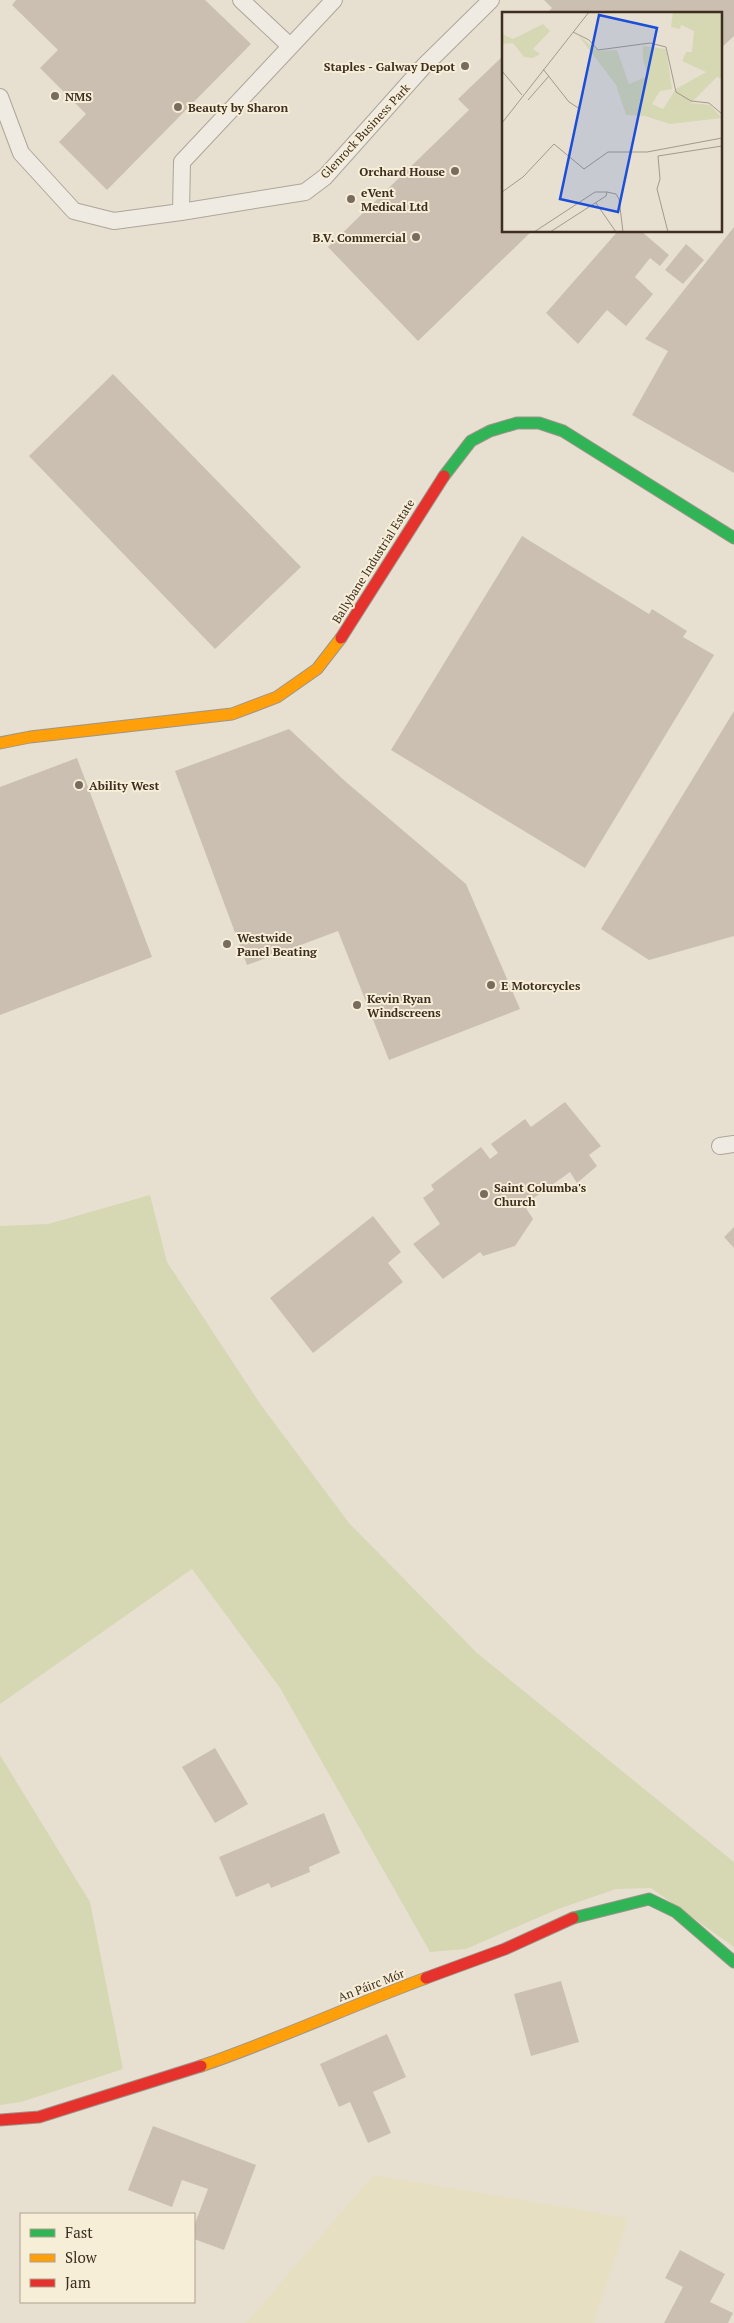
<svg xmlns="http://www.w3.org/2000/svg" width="734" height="2323" font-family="'PT Serif',serif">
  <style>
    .farmland { fill: #e6dfc2 }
    .green { fill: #d6d7b3 }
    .building { fill: #cbbfb2 }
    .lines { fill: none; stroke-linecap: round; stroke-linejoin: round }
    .lane-casing { stroke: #ada599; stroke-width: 18 }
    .fast-casing { stroke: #9c958a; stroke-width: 13 }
    .slow-casing { stroke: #9c958a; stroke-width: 13 }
    .jam-casing { stroke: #9c958a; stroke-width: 13 }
    .lane { stroke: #efebe3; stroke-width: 16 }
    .fast { stroke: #30b455; stroke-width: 11 }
    .slow { stroke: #ff9f0a; stroke-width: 11 }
    .jam { stroke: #e5322d; stroke-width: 11 }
    .poi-dot { fill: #786c5e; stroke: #f7eed8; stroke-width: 2 }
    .labels { text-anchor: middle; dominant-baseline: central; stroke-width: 4; stroke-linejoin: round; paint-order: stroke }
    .poi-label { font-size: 12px; font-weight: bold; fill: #3d2e20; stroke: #f7eed8; text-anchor: start }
    .street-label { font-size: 12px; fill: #3d2e20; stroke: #f7eed8 }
    .inset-road { fill: none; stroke: #a3998a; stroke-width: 1 }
    .view { fill: #1d4ed8; fill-opacity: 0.15; stroke: #1d4ed8; stroke-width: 2.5 }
    .inset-edge { fill: none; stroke: #3d2e20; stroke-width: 2.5 }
  </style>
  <rect width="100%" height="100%" fill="#e7e0d1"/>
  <!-- farmland -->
  <path class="farmland" d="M373 2175 628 2218 594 2323H246Z"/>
  <!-- green -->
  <path class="green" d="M150 1195 167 1262 261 1405 349 1523 477 1653 734 1862V1947L651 1888 616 1889 558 1909 466 1949 430 1952 280 1688 192 1569 0 1704V1226L48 1224Z
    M0 1755 90 1902 123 2069 21 2102 0 2105Z"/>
  <!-- building -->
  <path class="building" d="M16 0H205L251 44 107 190 59 142 86 114 40 68 58 50 12 5Z
    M544 0H734V36L720 49V14H546L552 8Z
    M503 56V231H532L418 341 328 247 469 110 458 99Z
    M734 227V473L632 415 668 351 645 339Z
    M618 231H641L669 255 660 266 650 258 635 277 653 294 626 326 607 310 578 344 546 313Z
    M686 244 704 260 683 284 665 270Z
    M113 374 301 567 215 649 29 456Z
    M522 536 649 614 652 609 687 631 683 637 714 655 585 868 391 750Z
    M734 711V936L649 960 601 929Z
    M289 729 346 782 466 884 520 1009 389 1060 338 931 247 965 175 771Z
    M77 758 152 957 0 1015V787Z
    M565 1102 601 1146 589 1155 597 1166 577 1183 570 1172 524 1205 533 1219 515 1246 483 1256 480 1252 443 1279 413 1244 440 1224 423 1198 434 1190 431 1185 481 1147 490 1159 498 1153 491 1144 525 1119 531 1127Z
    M373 1216 401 1252 388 1263 403 1282 313 1353 270 1298Z
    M734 1227V1248L724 1237Z
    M215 1748 248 1804 215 1823 182 1767Z
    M324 1813 340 1853 309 1867 310 1872 271 1888 269 1883 236 1897 219 1857Z
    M561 1981 579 2042 531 2056 514 1994Z
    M387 2034 406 2077 373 2092 391 2133 368 2143 350 2102 339 2107 320 2064Z
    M153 2126 256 2165 224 2250 194 2239V2226L208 2189 182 2180 172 2207 128 2190Z
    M680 2250 725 2274 710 2302 733 2313 728 2323H664L683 2287 665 2278Z"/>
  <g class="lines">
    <defs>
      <path id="lane" d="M241 0 290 46
        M334 0 182 162 181 212 305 192 325 177 424 66 491 0
        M0 97 21 153 74 211 114 221 181 212
        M720 1146 734 1144"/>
      <path id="fast" d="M444 476 471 441 490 431 517 423H539L563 431 734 538
        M573 1918 649 1899 676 1912 734 1962"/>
      <path id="slow" d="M0 743 30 737 232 714 277 697 317 669 341 638
        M201 2066C277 2040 350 2006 426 1978"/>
      <path id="jam" d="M341 638 444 476
        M426 1978 505 1949 573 1918
        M0 2120 39 2117 201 2066"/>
    </defs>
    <!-- lane casing -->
    <use href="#lane" class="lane-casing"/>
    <!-- fast casing -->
    <use href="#fast" class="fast-casing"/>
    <!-- slow casing -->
    <use href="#slow" class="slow-casing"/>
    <!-- jam casing -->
    <use href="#jam" class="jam-casing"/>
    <!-- lane -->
    <use href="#lane" class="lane"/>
    <!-- fast -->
    <use href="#fast" class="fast"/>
    <!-- slow -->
    <use href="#slow" class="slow"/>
    <!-- jam -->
    <use href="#jam" class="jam"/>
  </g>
  <!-- markers -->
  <g class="poi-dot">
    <circle cx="465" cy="66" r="5"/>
    <circle cx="55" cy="96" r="5"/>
    <circle cx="178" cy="107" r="5"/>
    <circle cx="455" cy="171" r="5"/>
    <circle cx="351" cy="199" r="5"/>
    <circle cx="416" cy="237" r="5"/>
    <circle cx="79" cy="785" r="5"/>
    <circle cx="227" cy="944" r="5"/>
    <circle cx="491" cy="985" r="5"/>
    <circle cx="357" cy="1005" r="5"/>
    <circle cx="484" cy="1194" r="5"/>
  </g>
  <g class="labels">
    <!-- poi labels -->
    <g class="poi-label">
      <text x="455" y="66" text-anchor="end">Staples - Galway Depot</text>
      <text x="65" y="96">NMS</text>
      <text x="188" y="107">Beauty by Sharon</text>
      <text x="445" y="171" text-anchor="end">Orchard House</text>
      <text x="361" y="192">eVent<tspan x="361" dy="14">Medical Ltd</tspan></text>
      <text x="406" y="237" text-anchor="end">B.V. Commercial</text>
      <text x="89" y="785">Ability West</text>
      <text x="237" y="937">Westwide<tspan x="237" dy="14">Panel Beating</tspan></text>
      <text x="501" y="985">E Motorcycles</text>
      <text x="367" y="998">Kevin Ryan<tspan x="367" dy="14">Windscreens</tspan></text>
      <text x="494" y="1187">Saint Columba's<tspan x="494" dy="14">Church</tspan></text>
    </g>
    <!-- street labels -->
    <g class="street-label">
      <text transform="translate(365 131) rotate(-47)">Glenrock Business Park</text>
      <text transform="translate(373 561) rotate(-58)">Ballybane Industrial Estate</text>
      <text transform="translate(371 1985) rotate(-21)">An Páirc Mór</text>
    </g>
  </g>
  <!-- overview -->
  <g transform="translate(502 12)">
    <rect width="220" height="220" fill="#e7e0d1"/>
    <path d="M171 0H220V67L215 65 189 91 208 93 220 106 168 112 143 104 124 103 114 73 76 23 96 39 115 38 127 72 146 64 141 48V34L164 37 170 77 158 79 150 92 161 97 174 77 204 60 180 49 184 40H190L192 19 179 13 178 17 169 15ZM41 12 48 19 31 37 38 42 31 46 22 45 11 31 0 32V17L2 23 11 27Z" fill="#d6d7b3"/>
    <path class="inset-road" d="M71 20 87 28 96 38 148 31 164 35 174 80 189 89 207 91 220 102M41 57 67 90 78 97M0 59 20 83M26 88 47 64M0 111 87 0M0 180 21 165 52 132 82 157 106 140H145L220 126M105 180 114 182 117 187 121 220M94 191 114 220M32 220 93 180H105L104 184 48 220M166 220 155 177 158 167 156 144 220 134"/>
    <path class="view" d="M97 3 155 16 116 200 58 187Z"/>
    <rect width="220" height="220" class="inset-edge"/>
  </g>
  <!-- legend -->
  <rect x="20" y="2213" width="175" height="90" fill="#f7eed8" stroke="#ada18e"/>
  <rect x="30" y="2229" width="25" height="8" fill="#30b455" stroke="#ada18e"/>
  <text x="65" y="2238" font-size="15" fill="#3d2e20">Fast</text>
  <rect x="30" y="2254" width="25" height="8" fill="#ff9f0a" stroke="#ada18e"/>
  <text x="65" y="2263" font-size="15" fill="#3d2e20">Slow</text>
  <rect x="30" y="2279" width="25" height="8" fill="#e5322d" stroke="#ada18e"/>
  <text x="65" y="2288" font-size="15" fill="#3d2e20">Jam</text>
</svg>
